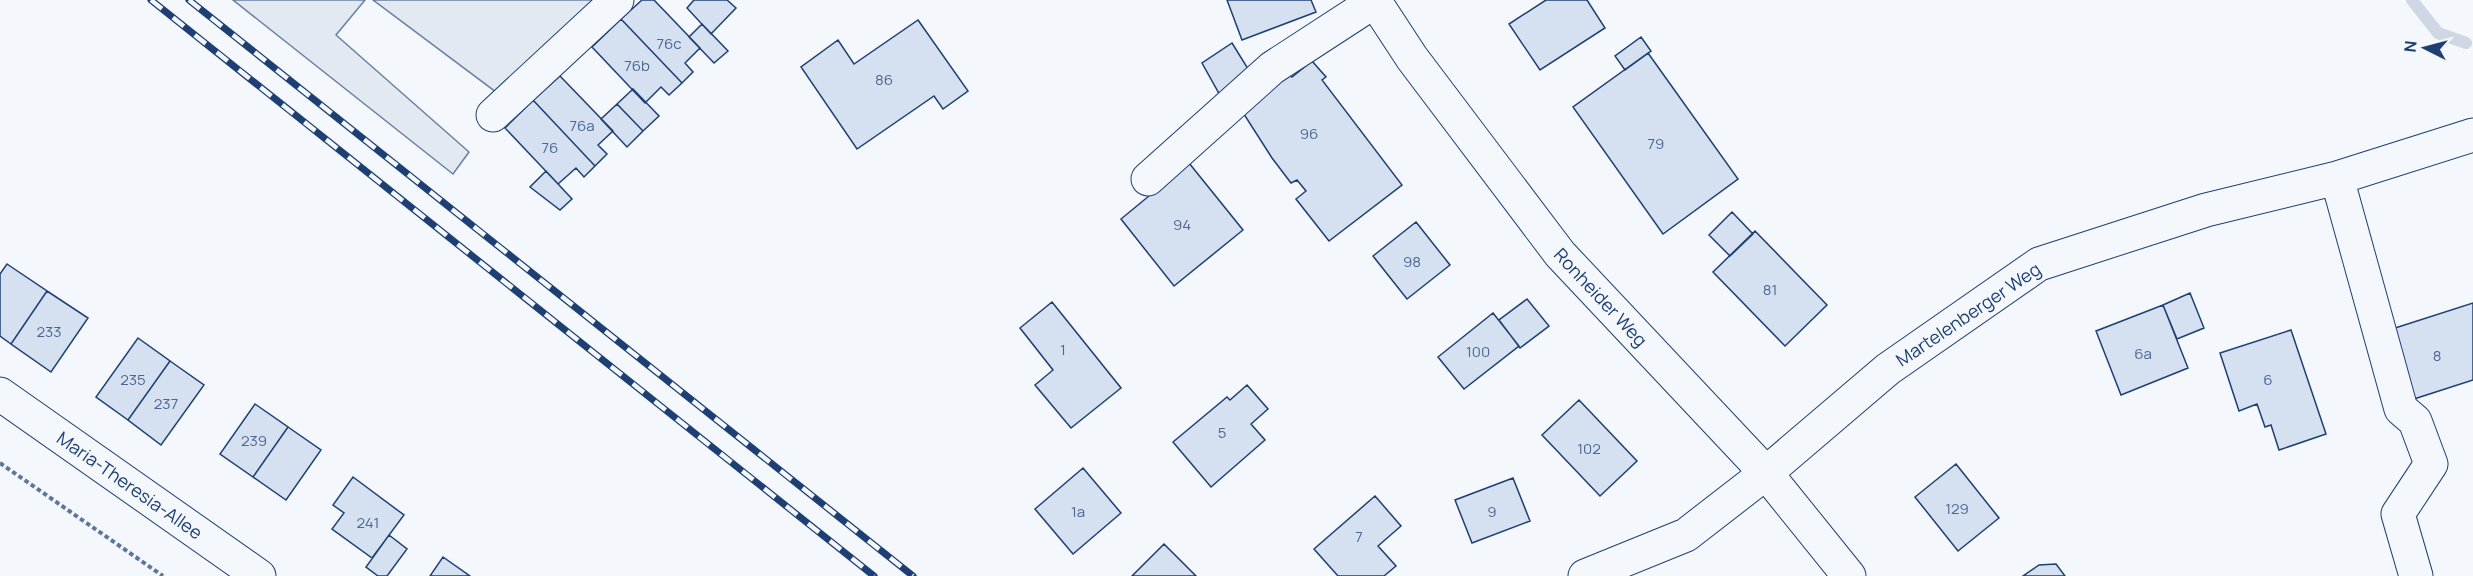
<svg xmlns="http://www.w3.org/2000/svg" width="2473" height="576" font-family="Manrope,sans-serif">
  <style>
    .green { fill: #e3e9f0; stroke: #687fa3; stroke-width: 1.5 }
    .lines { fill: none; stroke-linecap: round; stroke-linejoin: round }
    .stream { stroke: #cfd7e4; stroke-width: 12 }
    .building { fill: #d5e0f0; stroke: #1d3f73; stroke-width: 1.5 }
    .minor-casing { stroke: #1d3f73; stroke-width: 35 }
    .path { stroke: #5e769c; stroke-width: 4; stroke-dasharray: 4.5 3; stroke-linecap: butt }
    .minor { stroke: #f4f7fb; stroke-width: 33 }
    .rail-casing { stroke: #1d3f73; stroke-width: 7 }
    .rail { stroke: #f4f7fb; stroke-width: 4.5; stroke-dasharray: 14; stroke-linecap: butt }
    .labels { text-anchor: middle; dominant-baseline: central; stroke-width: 4.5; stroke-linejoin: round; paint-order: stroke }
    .number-label { font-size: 15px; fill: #4b6792 }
    .street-label { font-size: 18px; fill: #1d3f73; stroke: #f4f7fb }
  </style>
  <rect width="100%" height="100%" fill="#f4f7fb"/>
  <!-- green -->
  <path class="green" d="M233 0H365L336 35 469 152 453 174Z
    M373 0H625L516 107Z"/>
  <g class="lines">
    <!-- stream -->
    <path class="stream" d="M2412 0 2438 33 2466 43"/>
  </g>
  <!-- building -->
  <path class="building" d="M642 0H654L700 48 685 63 693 72 682 83 621 19Z
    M694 0H727L736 8 711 34 687 8Z
    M1227 0H1311L1316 12 1242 40Z
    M1546 0H1587L1605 28 1540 70 1509 24Z
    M621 19 682 83 669 95 661 87 645 103 592 47Z
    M918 20 968 91 943 109 934 96 857 149 801 67 838 40 854 64Z
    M702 24 728 51 714 63 689 37Z
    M1641 37 1651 51 1625 70 1615 56Z
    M1232 43 1250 72 1221 97 1202 63Z
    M1648 53 1738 179 1663 234 1573 107Z
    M1312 61 1326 77 1322 80 1402 185 1329 241 1296 199 1306 191 1297 180 1291 183 1272 158 1240 108 1287 73 1292 77Z
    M560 76 613 131 598 145 607 154 595 166 533 100Z
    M633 89 659 116 643 131 617 104Z
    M533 100 595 166 584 177 576 168 558 184 505 128Z
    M617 104 643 131 627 147 601 119Z
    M1189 163 1243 230 1174 286 1121 219Z
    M546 171 572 199 560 210 530 187Z
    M1732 212 1753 234 1730 256 1709 235Z
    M1416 222 1450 265 1407 299 1373 256Z
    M1755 231 1827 305 1785 346 1713 272Z
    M7 264 47 291 11 344 0 336V274Z
    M47 291 88 318 51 372 11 344Z
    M2190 293 2204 328 2177 339 2163 305Z
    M1527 299 1549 326 1520 348 1499 320Z
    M1052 302 1121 388 1071 428 1035 385 1053 370 1020 328Z
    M2473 303V380L2414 399 2392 329Z
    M2163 305 2188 368 2121 395 2096 331Z
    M1493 313 1519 346 1464 389 1438 357Z
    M2291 330 2326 434 2279 450 2271 425 2265 427 2257 404 2239 411 2220 353Z
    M138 338 170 361 128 420 96 397Z
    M170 361 204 385 161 445 128 420Z
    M1247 385 1268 409 1251 424 1265 440 1211 487 1173 442 1227 397 1230 400Z
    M1579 400 1637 461 1600 496 1542 435Z
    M255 404 288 427 253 477 220 454Z
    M288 427 321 450 286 500 253 477Z
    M1956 464 1999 518 1958 551 1915 497Z
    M1083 468 1121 513 1073 554 1035 509Z
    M353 477 404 515 372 558 332 529 344 513 333 505Z
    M1513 478 1530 521 1472 543 1455 500Z
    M1375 496 1401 526 1378 546 1396 566 1384 576H1338L1314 549Z
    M389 535 407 549 387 576H378L366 567Z
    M1164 544 1196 576H1132Z
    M443 557 470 576H430Z
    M2056 564 2065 576H2023L2039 565Z"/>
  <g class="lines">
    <defs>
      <path id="minor" d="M1374 0 1412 58 1560 254 1766 473 1849 576
        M493 115 617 0
        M2337 178 2401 409 2415 421 2431 464 2398 514 2416 576
        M1148 179 1272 68 1375 1
        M0 394 259 576
        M1585 576 1686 535 1766 473 1888 369 2039 264 2206 210 2337 178 2473 135"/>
    </defs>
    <!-- minor casing -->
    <use href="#minor" class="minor-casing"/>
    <!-- path -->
    <path class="path" d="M0 463 163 576"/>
    <!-- minor -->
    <use href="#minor" class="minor"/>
    <defs>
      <path id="rail" d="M151 0 874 576
        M189 0 913 576"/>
    </defs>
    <!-- rail casing -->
    <use href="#rail" class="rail-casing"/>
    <!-- rail -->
    <use href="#rail" class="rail"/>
  </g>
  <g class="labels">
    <!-- number labels -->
    <g class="number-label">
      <text x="669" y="43">76c</text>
      <text x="637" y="65">76b</text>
      <text x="884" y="79">86</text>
      <text x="582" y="125">76a</text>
      <text x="1309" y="133">96</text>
      <text x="1656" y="143">79</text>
      <text x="550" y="147">76</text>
      <text x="1182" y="224">94</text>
      <text x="1412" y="261">98</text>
      <text x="1770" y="289">81</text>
      <text x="49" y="331">233</text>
      <text x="1063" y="349">1</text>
      <text x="1478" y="351">100</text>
      <text x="2143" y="353">6a</text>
      <text x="2437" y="355">8</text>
      <text x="133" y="379">235</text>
      <text x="2268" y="379">6</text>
      <text x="166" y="403">237</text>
      <text x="1222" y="432">5</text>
      <text x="254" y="440">239</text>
      <text x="1589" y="448">102</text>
      <text x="1957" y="508">129</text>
      <text x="1078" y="511">1a</text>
      <text x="1492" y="511">9</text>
      <text x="368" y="522">241</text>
      <text x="1359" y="536">7</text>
    </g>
    <!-- street labels -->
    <g class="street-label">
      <text transform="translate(1601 297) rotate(47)">Ronheider Weg</text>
      <text transform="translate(1968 314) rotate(-34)">Martelenberger Weg</text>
      <text transform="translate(130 485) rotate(35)">Maria-Theresia-Allee</text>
    </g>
  </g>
  <!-- north arrow -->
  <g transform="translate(2425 48) rotate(276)" stroke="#f4f7fb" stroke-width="4.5" paint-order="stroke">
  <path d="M0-4.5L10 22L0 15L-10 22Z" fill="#1d3f73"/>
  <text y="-9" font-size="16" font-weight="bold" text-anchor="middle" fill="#1d3f73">N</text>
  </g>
</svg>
